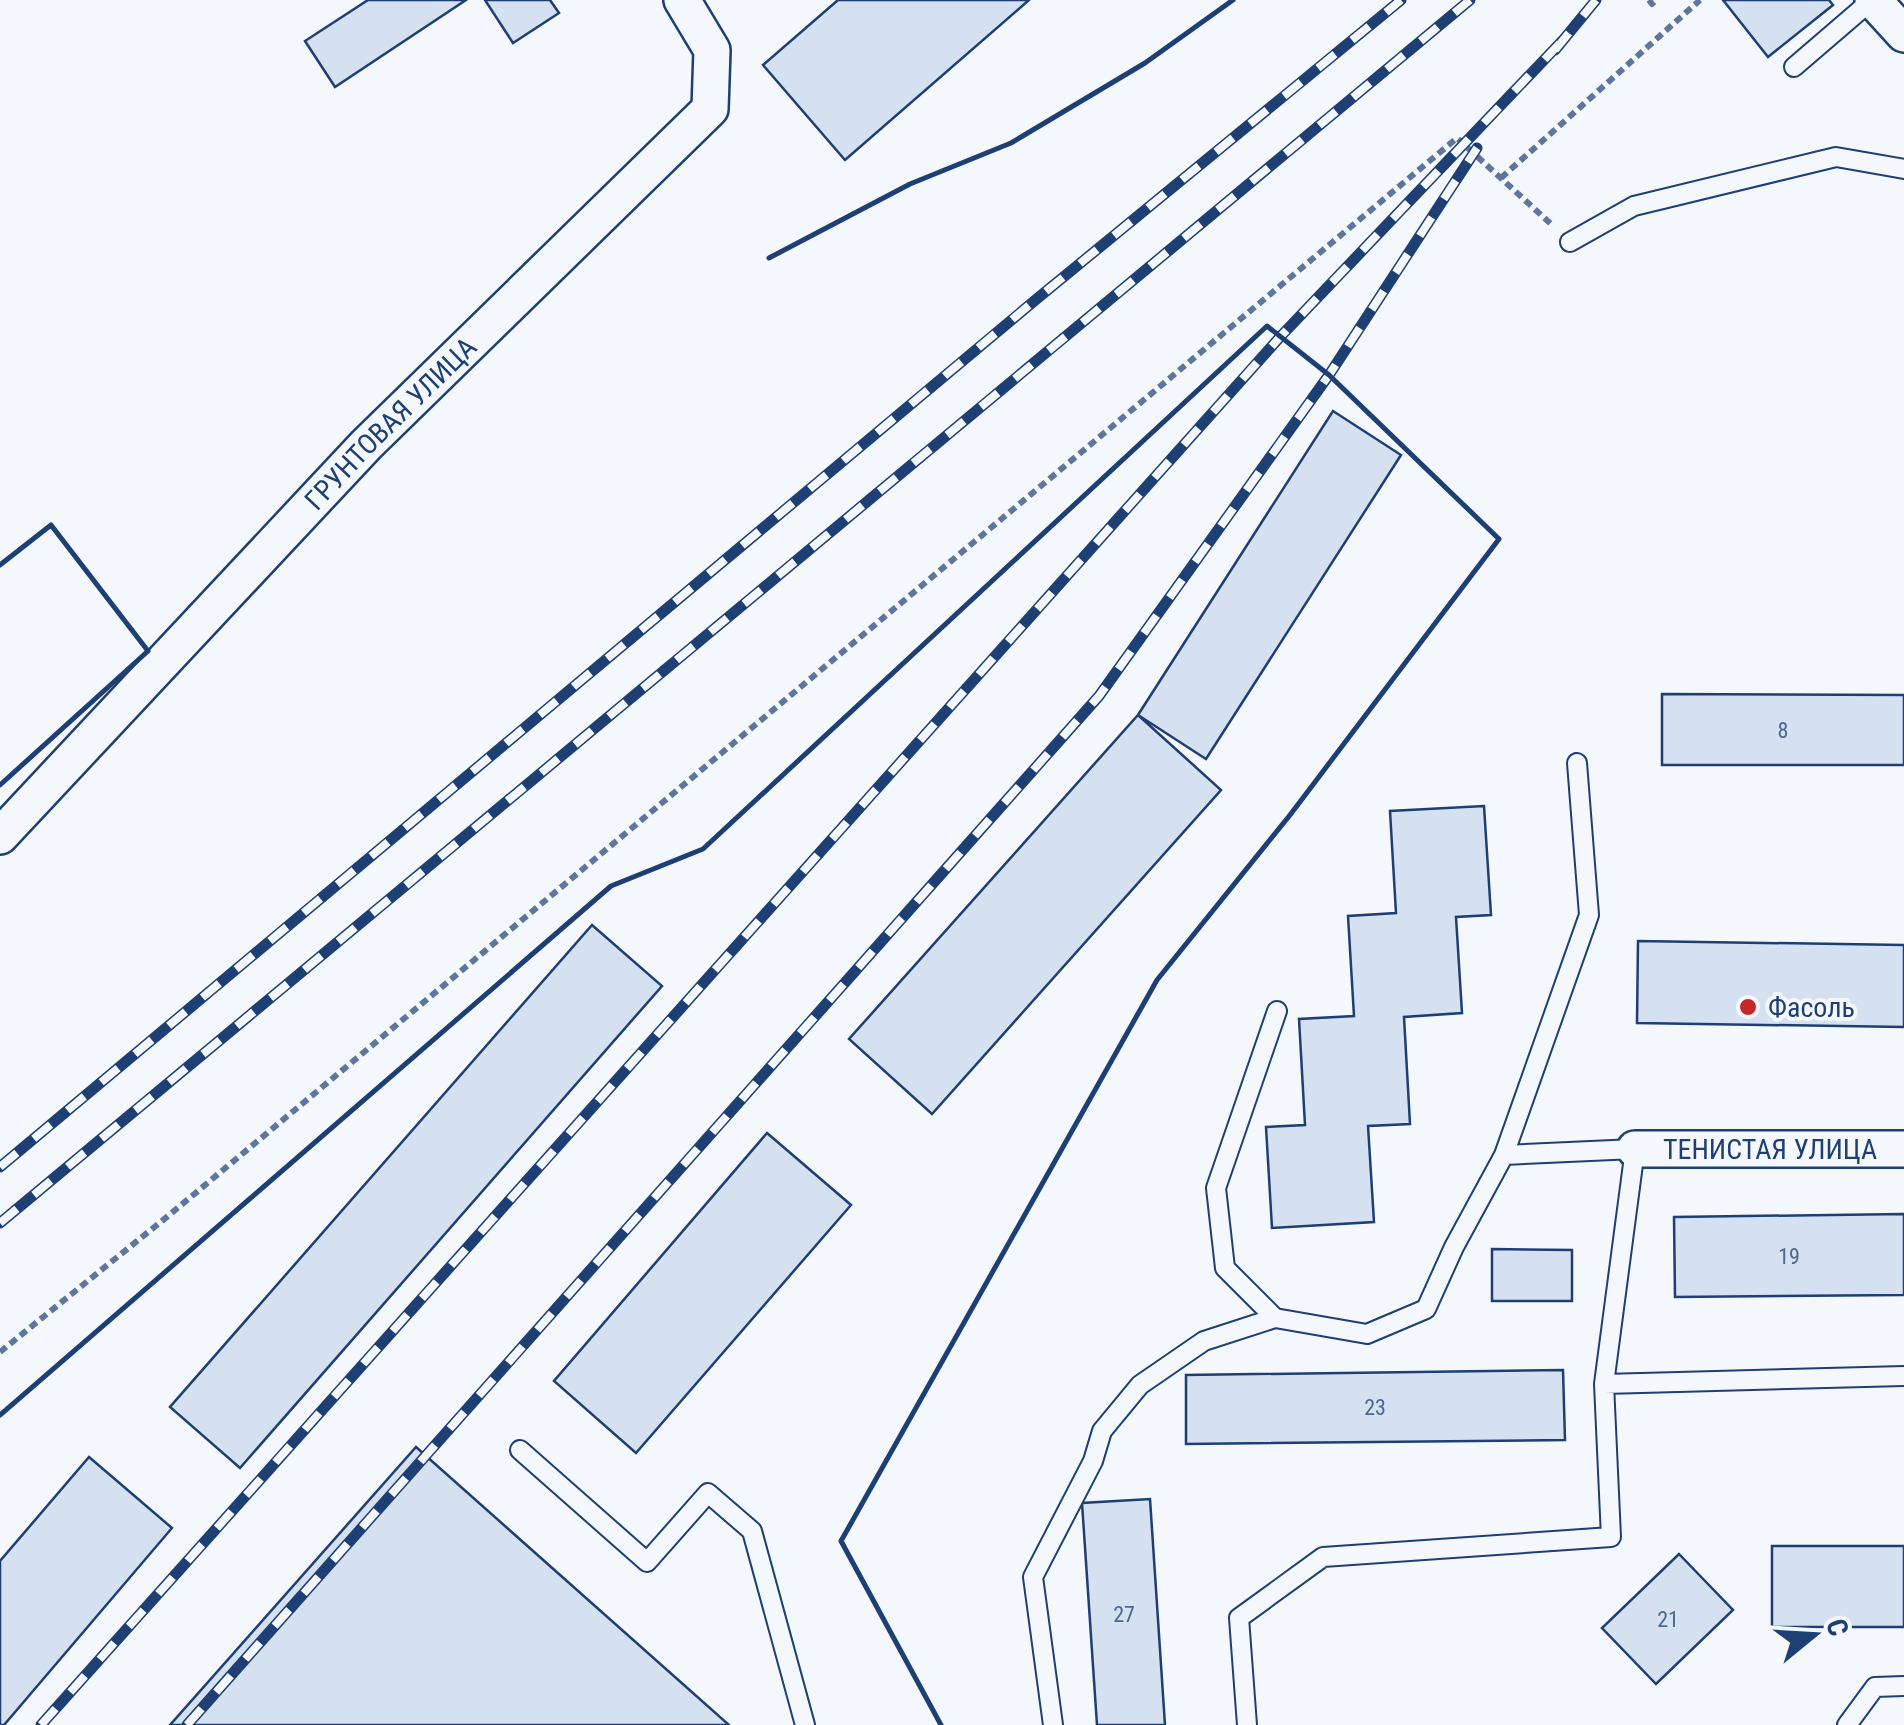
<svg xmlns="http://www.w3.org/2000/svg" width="1904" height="1725" font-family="'Roboto Condensed',sans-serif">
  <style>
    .building { fill: #d5e0f0; stroke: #1d3f73; stroke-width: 2.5 }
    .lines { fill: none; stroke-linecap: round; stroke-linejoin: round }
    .service-casing { stroke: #1d3f73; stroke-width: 22 }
    .minor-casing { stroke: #1d3f73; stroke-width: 40 }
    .path { stroke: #5e769c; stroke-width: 6; stroke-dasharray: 8 5; stroke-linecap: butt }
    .service { stroke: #f4f7fb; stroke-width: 18 }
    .minor { stroke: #f4f7fb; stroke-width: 35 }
    .rail-casing { stroke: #1d3f73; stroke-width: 11 }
    .rail { stroke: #f4f7fb; stroke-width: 8; stroke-dasharray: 22; stroke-linecap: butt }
    .wall { stroke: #1d3f73; stroke-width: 5 }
    .poi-dot { fill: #c62828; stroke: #f4f7fb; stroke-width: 4 }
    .labels { text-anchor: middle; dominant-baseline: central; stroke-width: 8; stroke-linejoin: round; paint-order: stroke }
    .number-label { font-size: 22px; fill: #4b6792 }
    .street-label { font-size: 28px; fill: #1d3f73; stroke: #f4f7fb }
    .poi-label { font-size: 28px; fill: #1d3f73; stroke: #f4f7fb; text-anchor: start }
  </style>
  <rect width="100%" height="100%" fill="#f4f7fb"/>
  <!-- building -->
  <path class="building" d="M368 0H466L335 87 305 41Z
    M485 0H550L559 13 513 43Z
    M838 0H1029L845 160 763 65Z
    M1723 0H1829L1833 5 1768 57Z
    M1333 411 1401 455 1206 759 1138 715Z
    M1662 694 1904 695V765H1662Z
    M1138 715 1221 790 932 1114 849 1039Z
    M1484 806 1491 915 1456 917 1462 1013 1404 1017 1410 1124 1368 1126 1374 1222 1272 1228 1266 1127 1305 1125 1299 1019 1354 1016 1348 916 1396 913 1390 811Z
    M592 925 662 986 240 1468 170 1407Z
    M1638 941 1904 945V1027L1637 1023Z
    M767 1133 851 1205 636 1453 554 1381Z
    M1904 1214V1295L1675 1297 1674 1217Z
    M1492 1249 1572 1250V1301H1492Z
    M1563 1370 1565 1440 1186 1444V1375Z
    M416 1447 729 1725H170Z
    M89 1457 172 1528 4 1725H0V1561Z
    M1150 1499 1165 1725H1097L1082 1503Z
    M1772 1546H1904V1627H1772Z
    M1679 1554 1733 1610 1656 1684 1602 1628Z"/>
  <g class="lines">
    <defs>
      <path id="service" d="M1794 67 1872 0
        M1570 242 1634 206 1836 157 1904 169
        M1277 1011 1216 1188 1225 1268 1275 1318 1367 1334 1426 1309 1454 1247 1504 1155 1589 915 1577 763
        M1604 1384 1904 1376
        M520 1450 647 1562 708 1493 752 1531 805 1725
        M1053 1725 1033 1577 1093 1461 1102 1431 1140 1385 1204 1341 1275 1318
        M1247 1725 1239 1618 1323 1557 1611 1537 1604 1384 1635 1149 1504 1155
        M1847 1725 1875 1687 1904 1686"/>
      <g id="minor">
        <path d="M1873 0 1904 34"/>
        <path id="s1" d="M0 836 366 445 710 109 712 50 682 0"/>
        <path id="s2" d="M1635 1149H1904"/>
      </g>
    </defs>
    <!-- service casing -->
    <use href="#service" class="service-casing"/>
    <!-- minor casing -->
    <use href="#minor" class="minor-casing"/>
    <!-- path -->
    <path class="path" d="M1649 0 1652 4 1656 0
      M1501 178 1700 0
      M0 1352 168 1216 1457 138 1551 224"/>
    <!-- service -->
    <use href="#service" class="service"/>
    <!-- minor -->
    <use href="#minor" class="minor"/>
    <defs>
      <path id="rail" d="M1555 50 1596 0
        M0 1167 1033 302 1401 0
        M0 1223 1470 0
        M41 1725 1280 337 1563 40
        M187 1725 1099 696 1329 375 1477 148"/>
    </defs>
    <!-- rail casing -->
    <use href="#rail" class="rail-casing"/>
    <!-- rail -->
    <use href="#rail" class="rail"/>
    <!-- wall -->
    <path class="wall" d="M769 258 910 184 1011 143 1145 63 1233 0
      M0 565 51 525 148 651 0 785
      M0 1415 611 886 703 849 1267 326 1329 375 1499 539 1290 815 1157 980 841 1541 941 1725"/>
  </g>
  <!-- markers -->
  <circle class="poi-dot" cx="1748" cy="1007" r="10"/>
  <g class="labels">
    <!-- number labels -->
    <g class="number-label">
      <text x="1783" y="730">8</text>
      <text x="1789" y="1256">19</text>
      <text x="1375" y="1407">23</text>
      <text x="1124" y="1614">27</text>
      <text x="1668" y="1619">21</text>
    </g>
    <!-- street labels -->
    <g class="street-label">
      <text stroke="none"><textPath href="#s1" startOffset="568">ГРУНТОВАЯ УЛИЦА</textPath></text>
      <text stroke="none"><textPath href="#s2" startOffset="135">ТЕНИСТАЯ УЛИЦА</textPath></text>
    </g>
    <!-- poi labels -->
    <g class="poi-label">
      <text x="1768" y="1007">Фасоль</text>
    </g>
  </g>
  <!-- north arrow -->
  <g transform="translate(1814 1635) rotate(72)" stroke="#f4f7fb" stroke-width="8" paint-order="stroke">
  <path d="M0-8L18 38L0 25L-18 38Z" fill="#1d3f73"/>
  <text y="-15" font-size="28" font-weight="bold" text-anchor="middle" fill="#1d3f73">С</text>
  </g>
</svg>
